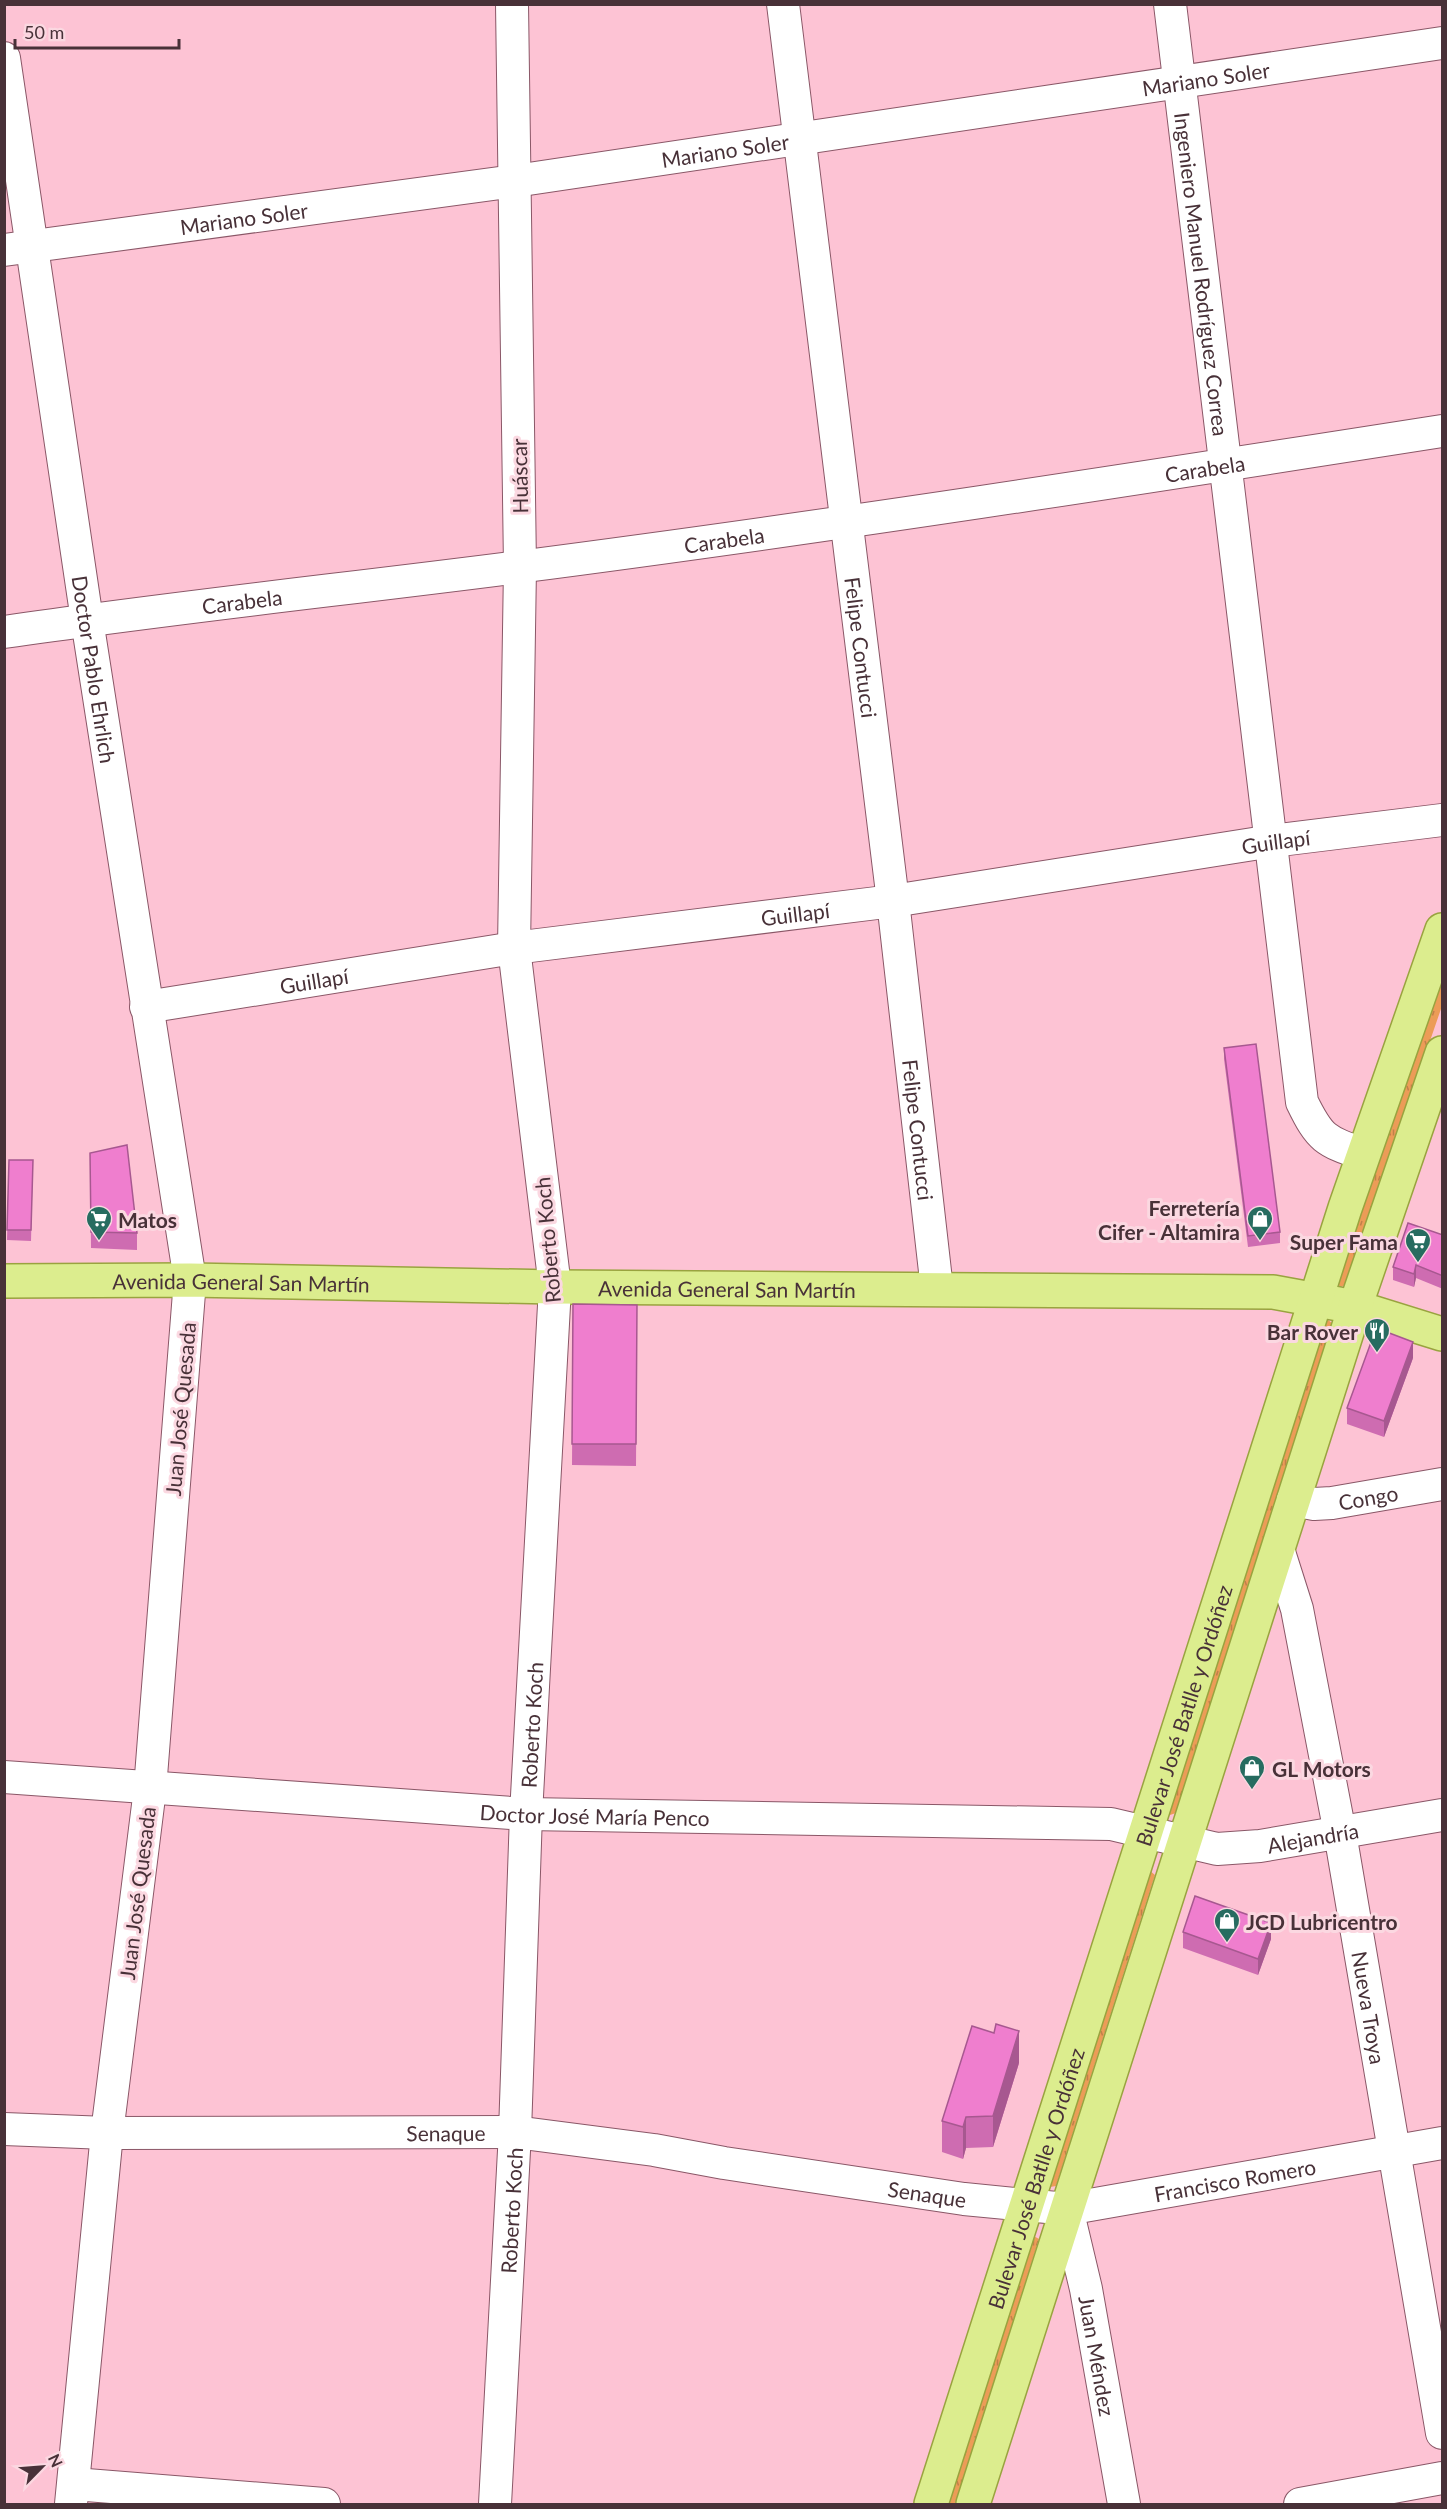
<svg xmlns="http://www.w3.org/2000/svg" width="1447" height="2509" font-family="Lato,sans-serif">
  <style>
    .grass { fill: url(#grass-tufts) }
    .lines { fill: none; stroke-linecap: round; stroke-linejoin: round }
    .minor-casing { stroke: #8a5767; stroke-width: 34 }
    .major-casing { stroke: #99a33f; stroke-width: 36 }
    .minor { stroke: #fff; stroke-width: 32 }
    .major { stroke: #dced8e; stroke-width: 33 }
    .wall { fill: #ce6cb1 }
    .shaded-wall { fill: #a75890 }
    .building { fill: #ef7ece; stroke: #a75890; stroke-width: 1.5 }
    .labels { text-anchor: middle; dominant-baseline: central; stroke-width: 6; stroke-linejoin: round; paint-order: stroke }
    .street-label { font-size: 21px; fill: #483138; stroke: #fbd8e1 }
    .poi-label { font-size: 21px; font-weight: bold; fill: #483138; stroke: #fbd8e1; text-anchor: end }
  </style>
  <defs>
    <pattern id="grass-tufts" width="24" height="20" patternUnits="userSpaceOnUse" patternTransform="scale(1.5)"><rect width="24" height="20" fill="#ec9c57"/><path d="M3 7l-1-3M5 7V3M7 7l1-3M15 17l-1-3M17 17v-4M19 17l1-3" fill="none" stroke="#c18049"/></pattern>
  </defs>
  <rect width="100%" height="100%" fill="#fdc3d4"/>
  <!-- grass -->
  <path class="grass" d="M1442 975V1006L1346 1285 1340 1287 1337 1282Z
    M1327 1319 1333 1324 1176 1813 1170 1815 1167 1813Z
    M1149 1870 1155 1875 1056 2186 1050 2187 1048 2186Z
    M1032 2235 1039 2239 955 2504H946Z"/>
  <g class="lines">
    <defs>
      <g id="minor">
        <path id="s1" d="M783 4 893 901 937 1289"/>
        <path id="s2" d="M1170 4 1302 1102C1320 1139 1325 1141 1363 1154"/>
        <path id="s3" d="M4 58 87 620 190 1280 150 1789 107 2133 71 2504"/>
        <path id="s4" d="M4 250 515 181 1442 43"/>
        <path id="s5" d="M4 632C175 607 347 589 518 567 827 527 1135 479 1442 431"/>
        <path id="s6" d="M146 1007 514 948 893 901 1272 841 1442 820"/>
        <path id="s7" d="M1293 1500 1314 1504 1332 1503 1442 1484"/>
        <path id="s8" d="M1278 1549 1297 1609 1340 1833 1442 2433"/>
        <path id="s9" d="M4 1777 526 1814 1111 1824 1217 1849 1260 1846 1442 1815"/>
        <path id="s10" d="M4 2129 107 2133 515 2132 654 2150 724 2163 964 2199 1067 2209 1442 2143"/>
        <path id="s11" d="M1067 2209 1086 2289 1124 2504"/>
        <path d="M74 2484 324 2504"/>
        <path id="s12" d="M495 2504 515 2132 526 1814 555 1287 514 948 520 567 512 4"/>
        <path d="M1300 2504 1442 2478"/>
      </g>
      <g id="major">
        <path id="s13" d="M4 1281 190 1280 555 1287 1273 1292 1355 1307 1442 1334"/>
        <path id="s14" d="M931 2504 1345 1208 1442 930"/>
        <path d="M973 2504 1355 1307 1442 1053"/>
      </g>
    </defs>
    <!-- minor casing -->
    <use href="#minor" class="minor-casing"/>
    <!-- major casing -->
    <use href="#major" class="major-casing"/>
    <!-- minor -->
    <use href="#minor" class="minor"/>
    <!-- major -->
    <use href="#major" class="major"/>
  </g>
  <!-- wall -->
  <path class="wall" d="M1224 1048 1280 1232V1243L1248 1247 1224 1059Z
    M90 1153 137 1233V1250L91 1248Z
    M9 1160H33L31 1241 7 1240Z
    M1443 1235V1289L1416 1278 1414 1287 1393 1280V1267Z
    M573 1304 637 1305 636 1466 572 1465Z
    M1413 1358 1384 1437 1347 1424V1408Z
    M1183 1932 1271 1939 1258 1975 1183 1948Z
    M1019 2063 993 2147 966 2148 963 2159 942 2152V2121Z"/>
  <!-- shaded-wall -->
  <path class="shaded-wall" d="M1416 1265V1278L1414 1287V1274Z
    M1413 1342V1358L1384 1437V1421Z
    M1271 1923V1939L1258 1975V1959Z
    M1019 2031V2063L993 2147V2116Z
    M966 2117V2148L963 2159V2127Z"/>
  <!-- building -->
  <path class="building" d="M1256 1044 1280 1232 1248 1236 1224 1048Z
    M127 1145 137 1233 91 1232 90 1153Z
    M9 1160H33L31 1230H7Z
    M1408 1223 1443 1235V1276L1416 1265 1414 1274 1393 1267Z
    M573 1304 637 1305 636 1444H572Z
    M1384 1331 1413 1342 1384 1421 1347 1408 1374 1334Z
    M1195 1896 1271 1923 1258 1959 1183 1932Z
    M996 2024 1019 2031 993 2116 966 2117 963 2127 942 2121 972 2026 994 2033Z"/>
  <!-- icons -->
  <defs>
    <symbol id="supermarket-pin" viewBox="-11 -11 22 30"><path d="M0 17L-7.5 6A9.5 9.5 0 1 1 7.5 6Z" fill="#276c60" stroke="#fbd8e1"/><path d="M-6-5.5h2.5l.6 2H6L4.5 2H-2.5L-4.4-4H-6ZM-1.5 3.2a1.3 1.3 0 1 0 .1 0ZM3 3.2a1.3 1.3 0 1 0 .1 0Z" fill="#fff"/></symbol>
    <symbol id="shop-pin" viewBox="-11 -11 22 30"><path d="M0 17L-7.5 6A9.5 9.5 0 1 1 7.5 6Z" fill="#276c60" stroke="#fbd8e1"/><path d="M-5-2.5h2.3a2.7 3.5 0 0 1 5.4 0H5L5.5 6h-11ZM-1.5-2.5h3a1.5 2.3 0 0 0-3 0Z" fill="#fff"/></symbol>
    <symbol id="restaurant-pin" viewBox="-11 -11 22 30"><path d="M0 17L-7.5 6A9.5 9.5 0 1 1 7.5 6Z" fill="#276c60" stroke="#fbd8e1"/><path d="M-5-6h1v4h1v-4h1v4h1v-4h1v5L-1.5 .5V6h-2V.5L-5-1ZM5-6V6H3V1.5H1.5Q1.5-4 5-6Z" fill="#fff"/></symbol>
  </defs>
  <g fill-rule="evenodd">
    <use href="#supermarket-pin" x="84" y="1204" width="30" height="40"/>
    <use href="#shop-pin" x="1245" y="1204" width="30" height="40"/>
    <use href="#supermarket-pin" x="1403" y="1226" width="30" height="40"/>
    <use href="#restaurant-pin" x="1362" y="1316" width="30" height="40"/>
    <use href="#shop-pin" x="1237" y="1753" width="30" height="40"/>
    <use href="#shop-pin" x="1212" y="1906" width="30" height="40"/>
  </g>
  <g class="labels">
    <!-- street labels -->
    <g class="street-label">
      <text stroke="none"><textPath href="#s4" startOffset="1214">Mariano Soler</textPath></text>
      <text stroke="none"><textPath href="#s4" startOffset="728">Mariano Soler</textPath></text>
      <text stroke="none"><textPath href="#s4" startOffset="242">Mariano Soler</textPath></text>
      <text stroke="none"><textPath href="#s2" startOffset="272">Ingeniero Manuel Rodríguez Correa</textPath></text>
      <text stroke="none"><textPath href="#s5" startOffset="1212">Carabela</textPath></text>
      <text transform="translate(519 476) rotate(-91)">Huáscar</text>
      <text stroke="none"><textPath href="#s5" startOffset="726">Carabela</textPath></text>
      <text stroke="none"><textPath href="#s5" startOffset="240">Carabela</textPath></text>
      <text stroke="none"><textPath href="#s1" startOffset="648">Felipe Contucci</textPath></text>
      <text stroke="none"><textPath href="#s3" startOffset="618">Doctor Pablo Ehrlich</textPath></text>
      <text stroke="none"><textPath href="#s6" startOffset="1142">Guillapí</textPath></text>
      <text stroke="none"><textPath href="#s6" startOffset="656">Guillapí</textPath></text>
      <text stroke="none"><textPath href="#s6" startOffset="170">Guillapí</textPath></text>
      <text stroke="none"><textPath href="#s1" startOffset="1134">Felipe Contucci</textPath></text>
      <text transform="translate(547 1240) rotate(-95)">Roberto Koch</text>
      <text stroke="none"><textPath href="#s13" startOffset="237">Avenida General San Martín</textPath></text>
      <text stroke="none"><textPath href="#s13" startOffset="723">Avenida General San Martín</textPath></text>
      <text transform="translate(180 1409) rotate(-85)">Juan José Quesada</text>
      <text stroke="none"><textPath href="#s7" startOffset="76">Congo</textPath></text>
      <text stroke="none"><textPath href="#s14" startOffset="828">Bulevar José Batlle y Ordóñez</textPath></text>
      <text stroke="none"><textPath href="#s12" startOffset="780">Roberto Koch</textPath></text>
      <text stroke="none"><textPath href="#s9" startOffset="592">Doctor José María Penco</textPath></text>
      <text stroke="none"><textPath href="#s9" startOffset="1314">Alejandría</textPath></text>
      <text transform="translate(137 1893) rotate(-83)">Juan José Quesada</text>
      <text stroke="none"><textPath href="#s8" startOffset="468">Nueva Troya</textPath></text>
      <text stroke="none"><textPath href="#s10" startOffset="442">Senaque</textPath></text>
      <text stroke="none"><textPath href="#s14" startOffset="342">Bulevar José Batlle y Ordóñez</textPath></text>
      <text stroke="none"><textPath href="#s10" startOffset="1239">Francisco Romero</textPath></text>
      <text stroke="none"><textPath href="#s10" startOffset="928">Senaque</textPath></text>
      <text stroke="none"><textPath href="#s12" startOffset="294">Roberto Koch</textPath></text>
      <text stroke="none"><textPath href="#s11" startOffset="150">Juan Méndez</textPath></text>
    </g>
    <!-- poi labels -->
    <g class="poi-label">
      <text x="1240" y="1207">Ferretería<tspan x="1240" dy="24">Cifer - Altamira</tspan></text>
      <text x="118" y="1219" text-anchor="start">Matos</text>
      <text x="1398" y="1241">Super Fama</text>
      <text x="1358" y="1331">Bar Rover</text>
      <text x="1272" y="1768" text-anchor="start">GL Motors</text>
      <text x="1246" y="1921" text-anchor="start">JCD Lubricentro</text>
    </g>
  </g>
  <!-- border -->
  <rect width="1447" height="2509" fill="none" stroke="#483138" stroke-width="12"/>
  <!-- north arrow -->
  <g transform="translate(42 2467) rotate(65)" stroke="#fbd8e1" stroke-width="4.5" paint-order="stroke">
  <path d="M0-4.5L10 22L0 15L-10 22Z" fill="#483138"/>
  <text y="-9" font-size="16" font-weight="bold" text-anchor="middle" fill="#483138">N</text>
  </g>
  <!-- scale -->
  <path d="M15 39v9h164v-9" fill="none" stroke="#483138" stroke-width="3"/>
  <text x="24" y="39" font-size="18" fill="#483138" stroke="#fbd8e1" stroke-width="4.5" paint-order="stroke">50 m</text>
</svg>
